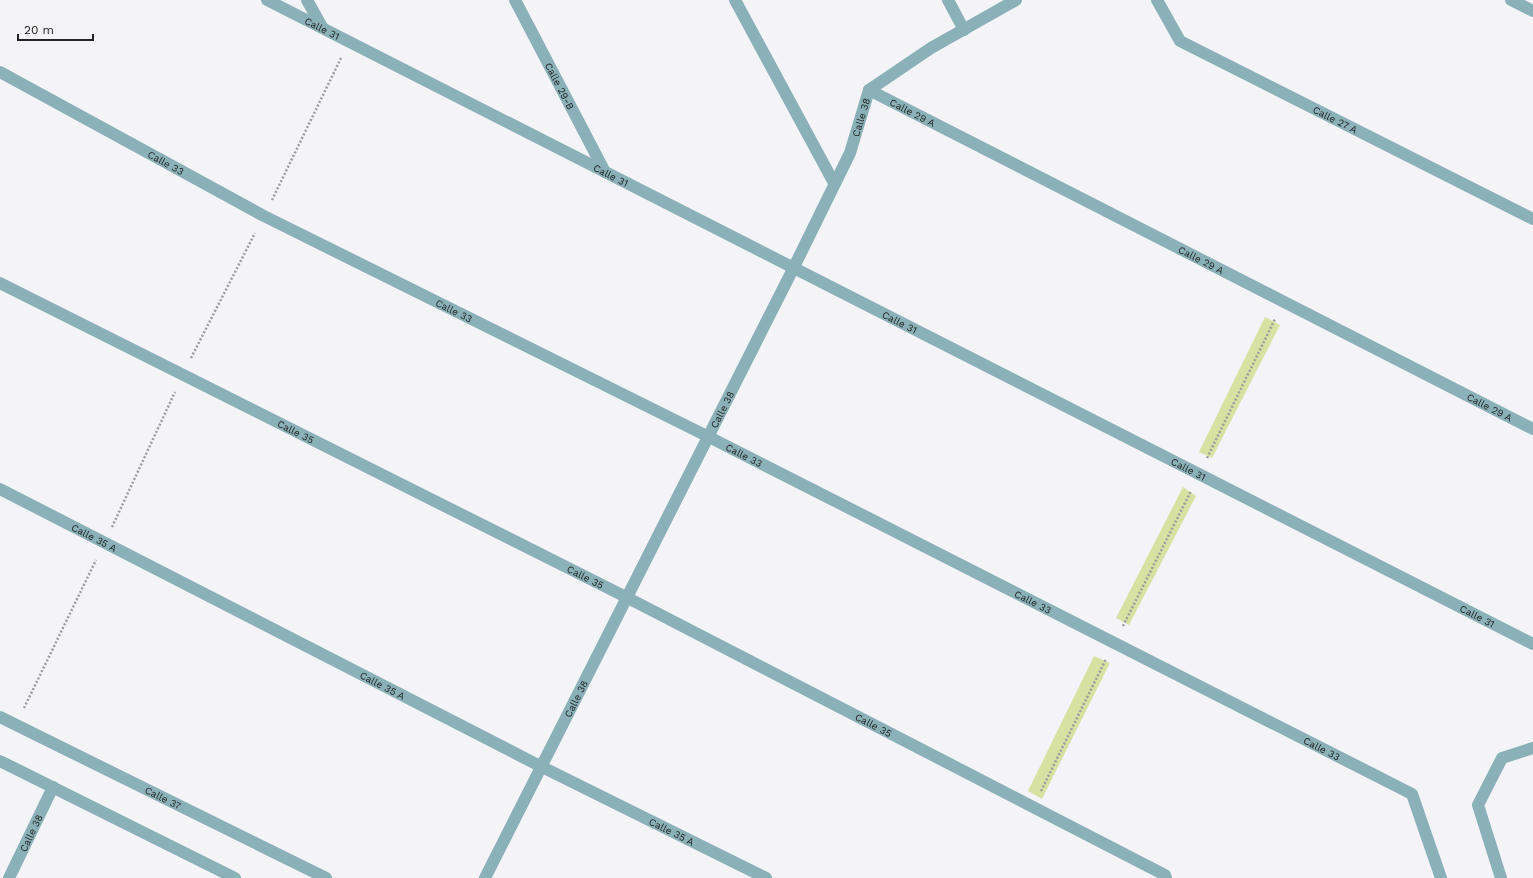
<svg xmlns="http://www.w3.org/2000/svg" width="1533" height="878" font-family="'Work Sans',sans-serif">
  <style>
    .green { fill: #d7e2a2 }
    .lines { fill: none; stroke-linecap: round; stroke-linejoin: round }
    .path { stroke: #9c9b9e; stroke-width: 2.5; stroke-dasharray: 2 2; stroke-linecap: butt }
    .minor { stroke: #89b1b7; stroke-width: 12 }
    .labels { text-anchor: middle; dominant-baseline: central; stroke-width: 3.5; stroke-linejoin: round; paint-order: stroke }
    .street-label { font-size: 10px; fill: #232324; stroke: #f4f3f7 }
  </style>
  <rect width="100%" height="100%" fill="#f4f3f7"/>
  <!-- green -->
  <path class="green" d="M1265 317 1280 325 1212 458 1199 452Z
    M1183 487 1196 496 1129 625 1116 618Z
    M1094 656 1110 663 1042 799 1028 791Z"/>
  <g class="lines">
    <!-- path -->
    <path class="path" d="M272 200 341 58
      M191 358 255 233
      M1207 458 1275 319
      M112 527 175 392
      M1123 626 1191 491
      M24 708 96 560
      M1041 791 1106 659"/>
    <!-- minor -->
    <g class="minor">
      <path id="s1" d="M267 0 1533 644"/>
      <path d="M307 0 322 27"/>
      <path id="s2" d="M515 0 605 172"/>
      <path d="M735 0 834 183"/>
      <path d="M948 0 964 30"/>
      <path id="s3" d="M1157 0 1180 41 1533 219"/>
      <path d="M1511 0 1533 11"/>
      <path id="s4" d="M0 72 264 216 707 436 1412 794 1441 878"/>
      <path id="s5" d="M869 90 1533 429"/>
      <path id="s6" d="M0 283 626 597 1165 875 1166 878"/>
      <path id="s7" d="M0 489 540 766 766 878"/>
      <path id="s8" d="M0 717 326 878"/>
      <path d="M0 761 235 878"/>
      <path id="s9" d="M9 878 53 787"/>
      <path id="s10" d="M485 878 793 269 850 153 869 90 931 48 1016 0"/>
      <path d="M1501 878 1478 805 1502 758 1533 748"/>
    </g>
  </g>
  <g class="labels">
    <!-- street labels -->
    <g class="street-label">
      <text stroke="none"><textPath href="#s1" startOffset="62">Calle 31</textPath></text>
      <text stroke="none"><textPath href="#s2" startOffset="97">Calle 29-B</textPath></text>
      <text stroke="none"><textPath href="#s5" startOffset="49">Calle 29 A</textPath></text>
      <text stroke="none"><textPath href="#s10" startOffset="849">Calle 38</textPath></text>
      <text stroke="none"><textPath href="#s3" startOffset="221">Calle 27 A</textPath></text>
      <text stroke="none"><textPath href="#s4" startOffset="189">Calle 33</textPath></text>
      <text stroke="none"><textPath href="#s1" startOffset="386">Calle 31</textPath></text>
      <text stroke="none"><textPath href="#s5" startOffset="373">Calle 29 A</textPath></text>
      <text stroke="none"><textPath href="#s4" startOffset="513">Calle 33</textPath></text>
      <text stroke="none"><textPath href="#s1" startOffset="710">Calle 31</textPath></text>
      <text stroke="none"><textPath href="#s5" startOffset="697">Calle 29 A</textPath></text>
      <text stroke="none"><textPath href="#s10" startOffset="525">Calle 38</textPath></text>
      <text stroke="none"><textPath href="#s6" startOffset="331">Calle 35</textPath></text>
      <text stroke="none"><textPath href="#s4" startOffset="837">Calle 33</textPath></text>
      <text stroke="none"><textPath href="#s1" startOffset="1034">Calle 31</textPath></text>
      <text stroke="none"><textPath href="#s7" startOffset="106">Calle 35 A</textPath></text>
      <text stroke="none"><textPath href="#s6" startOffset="655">Calle 35</textPath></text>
      <text stroke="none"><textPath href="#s4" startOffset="1161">Calle 33</textPath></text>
      <text stroke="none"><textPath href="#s1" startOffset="1358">Calle 31</textPath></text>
      <text stroke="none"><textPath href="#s7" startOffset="430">Calle 35 A</textPath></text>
      <text stroke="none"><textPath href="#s10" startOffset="201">Calle 38</textPath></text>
      <text stroke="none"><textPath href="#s6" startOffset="979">Calle 35</textPath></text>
      <text stroke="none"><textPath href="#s4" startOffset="1485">Calle 33</textPath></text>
      <text stroke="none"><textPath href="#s8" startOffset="182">Calle 37</textPath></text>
      <text stroke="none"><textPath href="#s7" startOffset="754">Calle 35 A</textPath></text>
      <text stroke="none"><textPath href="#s9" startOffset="50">Calle 38</textPath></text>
    </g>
  </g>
  <!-- scale -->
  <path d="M18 34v6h75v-6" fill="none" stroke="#232324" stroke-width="2"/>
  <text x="24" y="34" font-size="12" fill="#232324" stroke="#f4f3f7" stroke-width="3" paint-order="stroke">20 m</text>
</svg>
